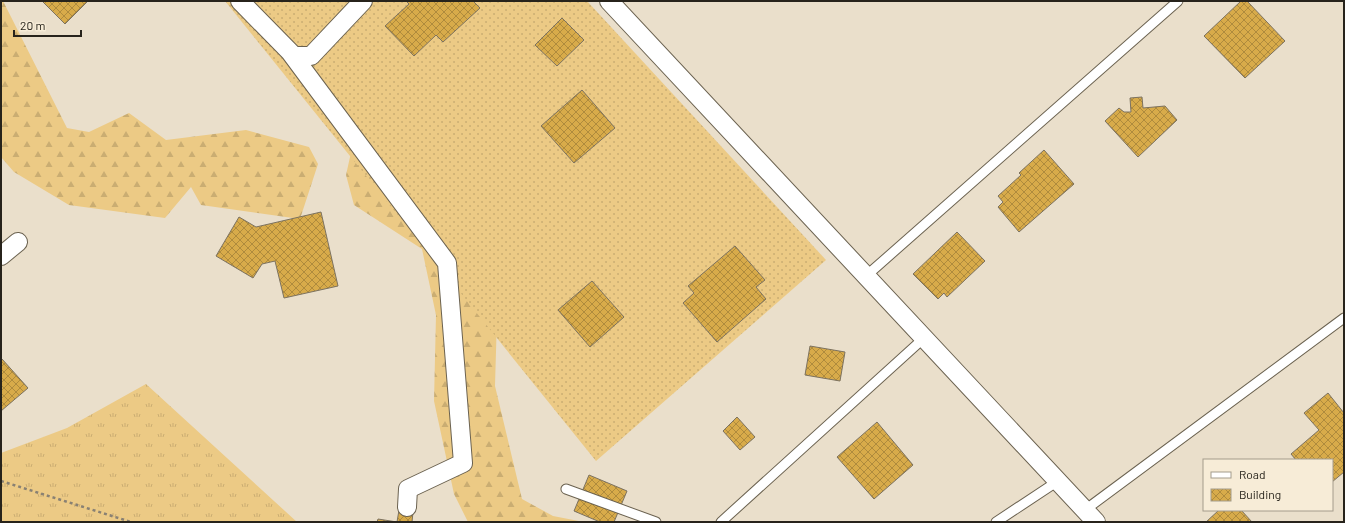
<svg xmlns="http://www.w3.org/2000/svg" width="1345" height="523" font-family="Barlow,sans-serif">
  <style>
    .grass { fill: url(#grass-tufts) }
    .forest { fill: url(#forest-firs) }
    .garden { fill: url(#garden-dots) }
    .building { fill: url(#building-cross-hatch); stroke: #7c7260 }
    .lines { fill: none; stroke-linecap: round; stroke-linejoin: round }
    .service-casing { stroke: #6b6250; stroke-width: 11 }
    .minor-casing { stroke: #6b6250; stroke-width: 20 }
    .path { stroke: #898173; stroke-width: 2.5; stroke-dasharray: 3 3; stroke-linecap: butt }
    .service { stroke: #fff; stroke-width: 9 }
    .minor { stroke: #fff; stroke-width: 18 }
  </style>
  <defs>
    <pattern id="grass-tufts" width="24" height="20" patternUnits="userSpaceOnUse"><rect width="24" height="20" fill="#ecca85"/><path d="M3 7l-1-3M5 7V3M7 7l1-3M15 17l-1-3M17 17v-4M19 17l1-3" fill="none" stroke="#caad72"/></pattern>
    <pattern id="forest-firs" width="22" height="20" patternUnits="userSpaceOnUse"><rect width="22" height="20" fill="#ecca85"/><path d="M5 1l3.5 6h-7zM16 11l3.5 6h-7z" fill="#caad72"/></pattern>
    <pattern id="garden-dots" width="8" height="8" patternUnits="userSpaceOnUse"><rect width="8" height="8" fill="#ecca85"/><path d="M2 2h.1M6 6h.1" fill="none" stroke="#caad72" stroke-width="1.8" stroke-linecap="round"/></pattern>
    <pattern id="building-cross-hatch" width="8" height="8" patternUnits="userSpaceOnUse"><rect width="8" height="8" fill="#d8ab4a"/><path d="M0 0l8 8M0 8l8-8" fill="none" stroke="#af8b3d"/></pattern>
  </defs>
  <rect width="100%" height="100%" fill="#eadfcb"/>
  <!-- grass -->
  <path class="grass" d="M146 384 297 522H1V453L67 428Z"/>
  <!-- forest -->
  <path class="forest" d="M1 1H3L67 128 89 132 129 113 166 140 246 130 309 147 318 164 300 219 201 205 191 187 165 218 69 205 14 172 1 157Z
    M364 94 499 250 495 386 522 499 553 516 584 522H468L454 494 434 401 436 315 422 249 354 205 346 175Z"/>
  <!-- garden -->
  <path class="garden" d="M225 1H587L826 260 596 461Z"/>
  <!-- building -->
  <path class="building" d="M42 1H88L65 24Z
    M406 1H473L480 8 443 42 436 35 414 56 385 26 409 4Z
    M1241 1H1247L1285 41 1245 78 1204 36Z
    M562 18 584 40 557 66 535 45Z
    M582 90 615 128 574 163 541 126Z
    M1142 97 1143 108 1165 106 1177 120 1138 157 1105 121 1119 108 1124 112H1131L1130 98Z
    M1044 150 1074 184 1019 232 998 207 1003 202 998 196 1021 175 1019 173Z
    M321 212 338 286 284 298 275 261 262 264 253 278 216 256 239 217 256 227Z
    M957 232 985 261 947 297 944 293 938 299 913 274Z
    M735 246 765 280 756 287 766 299 717 342 683 303 694 293 688 286Z
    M592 281 624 317 590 347 558 310Z
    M810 346 845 352 840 381 805 375Z
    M2 359 28 388 1 411V360Z
    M1328 393 1344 413V472L1332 482V460H1296L1291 454 1319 430 1304 413Z
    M737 417 755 437 740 450 723 431Z
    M877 422 913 465 874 499 837 457Z
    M589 475 627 491 614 522H600L574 511Z
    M399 510 413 512 412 522H415H377L378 519 397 522Z
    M1219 510H1241L1252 522H1206Z"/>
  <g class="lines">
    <defs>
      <path id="service" d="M866 276 1178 1
        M566 489 656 522
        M1085 510 1344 318
        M721 522 924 338
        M996 522 1058 481"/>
      <path id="minor" d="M240 1 294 56H311L363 1
        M609 1 1096 522
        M290 52 447 263 463 463 408 489 407 507
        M1 256 18 242"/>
    </defs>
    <!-- service casing -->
    <use href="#service" class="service-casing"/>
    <!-- minor casing -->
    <use href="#minor" class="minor-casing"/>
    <!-- path -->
    <path class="path" d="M1 481 131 522"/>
    <!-- service -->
    <use href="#service" class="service"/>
    <!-- minor -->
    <use href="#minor" class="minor"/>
  </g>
  <!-- border -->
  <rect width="1345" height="523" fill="none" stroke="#27231b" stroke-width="4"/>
  <!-- legend -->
  <rect x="1203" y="459" width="130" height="52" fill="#f7ecd7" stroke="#a49c8c"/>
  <rect x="1211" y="472" width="20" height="6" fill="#ffffff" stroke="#a49c8c"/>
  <text x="1239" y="479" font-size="12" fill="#27231b">Road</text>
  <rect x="1211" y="489" width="20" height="12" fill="url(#building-cross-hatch)" stroke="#a49c8c"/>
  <text x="1239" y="499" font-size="12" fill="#27231b">Building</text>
  <!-- scale -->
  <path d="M14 30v6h67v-6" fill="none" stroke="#27231b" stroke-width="2"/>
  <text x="20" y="30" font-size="12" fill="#27231b" stroke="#f7ecd7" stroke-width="3" paint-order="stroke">20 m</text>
</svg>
